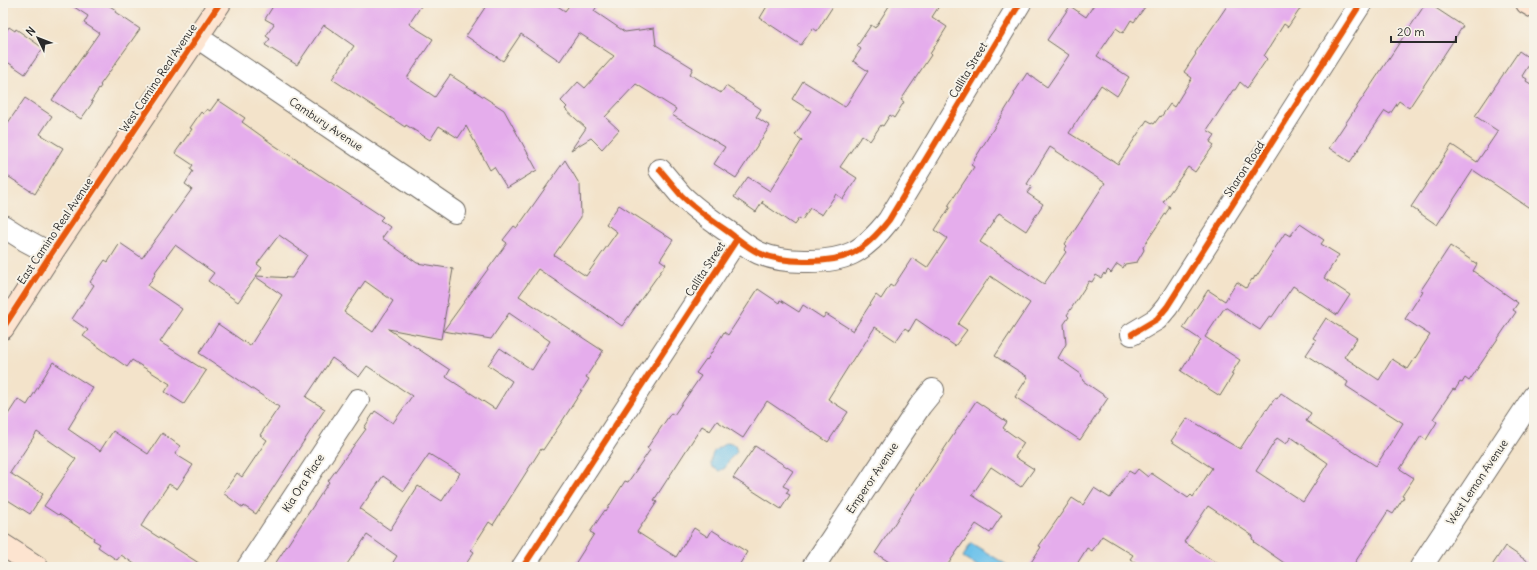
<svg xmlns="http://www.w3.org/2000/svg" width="1537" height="570" font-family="Delius,sans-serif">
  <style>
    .water { fill: #6ec2ea; stroke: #4c768a }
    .building { fill: #e5adec; fill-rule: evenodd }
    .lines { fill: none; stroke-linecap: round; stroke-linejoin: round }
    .street-casing { stroke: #716b63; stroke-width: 24 }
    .secondary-casing { stroke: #716b63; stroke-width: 24 }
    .street { stroke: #fff; stroke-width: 22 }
    .secondary { stroke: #fde4d0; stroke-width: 22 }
    .cycleway-casing { stroke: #f7f3e8; stroke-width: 8 }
    .cycleway { stroke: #e8590c; stroke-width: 6 }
    .labels { text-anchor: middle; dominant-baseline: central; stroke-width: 4; stroke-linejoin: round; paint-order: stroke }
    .street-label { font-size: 11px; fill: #2b2b2b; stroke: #f7f3e8 }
  </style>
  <rect width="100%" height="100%" fill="#f7f3e8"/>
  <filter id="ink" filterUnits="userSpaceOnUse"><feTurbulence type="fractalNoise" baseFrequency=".025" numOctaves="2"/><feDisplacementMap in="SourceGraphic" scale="8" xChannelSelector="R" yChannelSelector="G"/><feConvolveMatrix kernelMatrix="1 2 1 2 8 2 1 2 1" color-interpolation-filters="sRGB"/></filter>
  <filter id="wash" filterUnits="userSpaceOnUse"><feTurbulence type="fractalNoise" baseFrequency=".012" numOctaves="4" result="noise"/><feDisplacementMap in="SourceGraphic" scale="16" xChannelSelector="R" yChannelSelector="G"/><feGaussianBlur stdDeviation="0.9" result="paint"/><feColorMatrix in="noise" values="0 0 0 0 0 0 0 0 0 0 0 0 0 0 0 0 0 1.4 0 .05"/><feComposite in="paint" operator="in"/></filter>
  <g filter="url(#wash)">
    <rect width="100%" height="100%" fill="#f3e3ca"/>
    <!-- water -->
    <path class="water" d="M727 443 735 445 737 452 729 460 725 468 719 471 711 466C711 450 715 450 727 443Z
      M971 543 1007 565 1006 567H979L963 557Z"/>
    <g id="blocks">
      <!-- building -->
      <path class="building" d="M68 3H105L116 10 115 12 140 29 100 85 101 86 91 101 93 102 81 119 52 100 99 33 84 23 88 16Z
        M275 3H423L409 24 433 39 407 78 435 97 450 75 504 110 537 170 507 188 494 167 490 170 466 126 458 138 439 126 430 140 406 125 405 127 332 79 354 46 324 25 297 65 265 45 270 39 266 36 274 24 265 19Z
        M488 3H553L565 11 571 3H599L594 11 625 32 654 28 656 45 693 68 690 74 721 93 726 86 761 109 756 117 770 126 736 178 714 164 725 147 672 115 676 109 636 84 605 117 619 130 602 149 591 138 571 150 586 128 565 109 567 107 561 101 578 82 585 88 614 56 579 33 560 61 521 34 503 61 466 36Z
        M769 3H835L817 31 813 28 801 45 760 18Z
        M891 3H941L932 17 947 27 930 54 931 55 901 100 904 102 894 118 890 115 883 126 881 125 870 141 862 135 840 167 857 178 843 199 836 194 822 215 810 208 802 220 799 218 794 225 762 203 763 201 756 212 734 197 748 177 770 191 802 140 795 135 811 111 792 99 803 81 845 107 868 71 853 61 861 49 857 46 871 25 875 28Z
        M1095 3H1148L1134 22 1131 20 1123 33 1116 28 1097 56 1129 77 1117 96 1101 85 1069 133 1118 164 1147 120 1154 124 1160 116 1161 117 1170 104 1174 107 1192 78 1184 72 1196 54 1195 53 1229 3H1304L1288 27 1284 24 1264 56 1267 59 1247 88 1240 82 1235 90H1233L1207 130 1215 135 1210 142 1214 145 1195 172 1188 167 1163 202 1170 207 1143 247 1144 250 1137 262 1125 264 1123 268 1117 264 1111 273 1108 270 1105 275 1104 273 1101 278 1096 275 1092 282 1089 281 1067 315 1069 317 1064 324 1066 344 1058 358 1081 374 1083 381 1108 398 1080 440 1015 397 1028 377 995 356 1030 303 990 276 958 324 967 330 955 346 916 319 909 331 905 328 896 341 875 327 856 357 855 356 828 399 848 412 828 442 767 401 743 438 717 421 710 431 702 426 654 500 657 502 637 532 676 557 694 528 708 537 712 530 747 552 738 567H573L594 534 590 532 605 510 606 511 625 481 628 482 650 450 647 448 671 413 674 415 701 376 696 373 706 359 707 360 724 332 728 335 758 289 779 303 780 300 799 312 803 305 823 318 826 314 853 331 876 295 881 299 890 285 893 287 912 258 927 268 947 238 935 230 950 207 948 206 974 167 971 165 1015 94 1014 93 1027 73 1047 87 1069 55 1047 40 1070 6 1086 17ZM1050 147 1105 183 1065 244 1067 246 1064 250 1066 252 1044 284 980 242 999 213 1026 231 1043 204 1027 193 1032 187 1027 184Z
        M1426 3H1428L1463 26 1409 108 1399 101 1390 114 1385 111 1350 162 1329 148Z
        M9 27 15 31 16 29 43 48 25 74 3 59V36Z
        M1519 51 1532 60 1522 76 1527 79 1526 81 1534 86V211L1473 170 1437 225 1411 207 1452 145 1477 162 1498 131 1475 116Z
        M25 98 52 116 40 134 63 148 35 194 3 173V130Z
        M218 100 245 118 242 122 274 145 383 217 380 220 390 227 382 238 417 263 453 269 441 339 388 329 450 370 446 377 495 409 512 381 488 365 500 348 532 370 550 341 509 313 491 339 443 331 507 243 503 240 514 226 517 228 565 160 580 185 581 217 554 255 586 276 617 232 606 224 619 205 673 240 660 260 666 264 622 326 538 269 519 296 603 351 586 377 589 379 561 423 543 450 541 449 493 525 489 522 471 550 474 552 464 567H390L397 556 367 535 345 567H273L329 482 328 481 366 429 364 428 375 411 393 423 412 396 367 366 359 377 332 358 306 397 325 409 256 514 244 506 243 508 223 493 237 473 242 477 267 440 260 435 279 407 199 353 218 324 250 346 282 295 256 277 238 302 208 281 214 273 175 245 155 272 156 273 148 286 182 309 160 342 206 371 184 404 165 392 170 384 132 360 127 367 83 336 88 330 72 319 94 285 90 282 105 260 108 262 120 243 142 258 192 189 185 184 193 171 190 169 193 165 175 153 192 129 190 128 201 112 203 114 207 109 210 111ZM279 235 307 255 292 278 256 276 262 268 257 264ZM365 281 393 301 373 332 344 312ZM429 454 460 473 442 501 418 486 390 530 360 509 383 476 404 491Z
        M1300 224 1324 240 1321 244 1339 255 1324 278 1350 295 1337 315 1293 286 1272 317 1270 316 1260 330 1225 307 1205 337 1240 360 1231 374 1233 375 1220 396 1181 371 1201 340 1183 328 1208 290 1225 301 1237 282 1246 288 1252 279 1253 280 1255 276 1256 277 1285 233 1290 236Z
        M1450 246 1477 264 1473 271 1518 303 1513 310 1516 312 1469 381 1465 378 1462 383 1460 382 1455 390 1453 389 1433 419 1437 422 1426 440 1421 436 1400 469 1414 478 1402 496 1404 497 1393 514 1388 511 1352 567H1290L1254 542 1255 541 1252 539 1253 536 1208 506 1184 542 1223 567H1143L1130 559 1133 555 1102 536 1092 551 1087 548 1075 567H1028L1041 547 1039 546 1072 498 1083 505 1094 488 1110 498 1129 471 1134 474 1138 469 1148 477 1151 473 1188 498 1191 495 1193 497 1212 468 1171 441 1187 418 1240 449 1266 409 1267 410 1275 398 1277 399 1281 393 1311 413 1306 421 1376 466 1403 423 1346 386 1348 382 1306 355 1316 340 1313 338 1326 318 1357 338 1344 357 1379 380 1392 359 1408 369 1430 335 1405 319 1423 291 1421 290ZM1291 437 1328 463 1303 502 1256 471 1277 438 1286 444Z
        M53 362 93 388 68 429 100 451 113 431 148 454 162 433 180 446 175 454 193 465 177 489 169 484 141 526 205 567H139L121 555 117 560 98 547 100 544 93 540 94 538 59 514 58 515 44 506 76 459 37 432 10 473 43 494 30 514 3 497V422L18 399 27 405Z
        M976 401 1007 422 1003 428 1024 443 1015 457 1034 469 1021 487 991 467 972 495 1002 515 990 533 976 524 946 567H897L875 553Z
        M755 446 793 471 783 486 789 489 786 493 790 495 781 509 733 478Z
        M1505 546 1534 566V567H1491Z"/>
    </g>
  </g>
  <g filter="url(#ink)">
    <use href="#blocks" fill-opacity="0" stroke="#716b63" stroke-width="1"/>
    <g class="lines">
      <defs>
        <path id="street" d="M197 37 455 212
          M660 170C667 178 674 187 681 195 695 209 711 220 727 231 737 238 748 248 759 253 773 259 789 261 804 261 845 262 863 253 889 220L1020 3
          M3 226 25 240 51 254
          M1132 334 1157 319 1167 307 1361 3
          M248 567 358 400
          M523 567 737 239
          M813 567 920 406 933 390
          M1421 567 1534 396"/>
        <path id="secondary" d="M1527 3 1534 7
          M3 328 51 254 220 3
          M3 545 37 567"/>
      </defs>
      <!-- street casing -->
      <use href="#street" class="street-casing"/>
      <!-- secondary casing -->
      <use href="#secondary" class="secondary-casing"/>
      <!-- street -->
      <use href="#street" class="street"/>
      <!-- secondary -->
      <use href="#secondary" class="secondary"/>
      <defs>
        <path id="cycleway" d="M660 170C667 178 674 187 681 195 695 209 711 220 727 231 737 238 748 248 759 253 773 259 789 261 804 261 845 262 863 253 889 220L1020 3
          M3 328 51 254 220 3
          M1132 334 1157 319 1167 307 1361 3
          M523 567 737 239"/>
      </defs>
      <!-- cycleway casing -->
      <use href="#cycleway" class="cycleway-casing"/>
      <!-- cycleway -->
      <use href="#cycleway" class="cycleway"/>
    </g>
  </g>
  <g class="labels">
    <!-- street labels -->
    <g class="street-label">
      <text transform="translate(968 70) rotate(-59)">Callita Street</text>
      <text transform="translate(158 78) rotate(-56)">West Camino Real Avenue</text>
      <text transform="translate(326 124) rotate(34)">Cambury Avenue</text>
      <text transform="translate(1244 169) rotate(-57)">Sharon Road</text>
      <text transform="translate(55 231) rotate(-56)">East Camino Real Avenue</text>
      <text transform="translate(705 269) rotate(-57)">Callita Street</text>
      <text transform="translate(872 478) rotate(-56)">Emperor Avenue</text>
      <text transform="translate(1477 482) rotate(-56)">West Lemon Avenue</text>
      <text transform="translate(303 483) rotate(-57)">Kia Ora Place</text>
    </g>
  </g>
  <!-- margin -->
  <rect width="1537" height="570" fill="none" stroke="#f7f3e8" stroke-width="16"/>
  <!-- north arrow -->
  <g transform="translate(38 38) rotate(313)" stroke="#f7f3e8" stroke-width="3" paint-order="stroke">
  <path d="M0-3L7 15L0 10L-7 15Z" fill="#2b2b2b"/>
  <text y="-6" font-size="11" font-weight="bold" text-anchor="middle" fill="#2b2b2b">N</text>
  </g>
  <!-- scale -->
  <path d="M1391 36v6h65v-6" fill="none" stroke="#2b2b2b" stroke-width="2"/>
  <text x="1397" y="36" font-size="12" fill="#2b2b2b" stroke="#f7f3e8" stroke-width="3" paint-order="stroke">20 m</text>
</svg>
